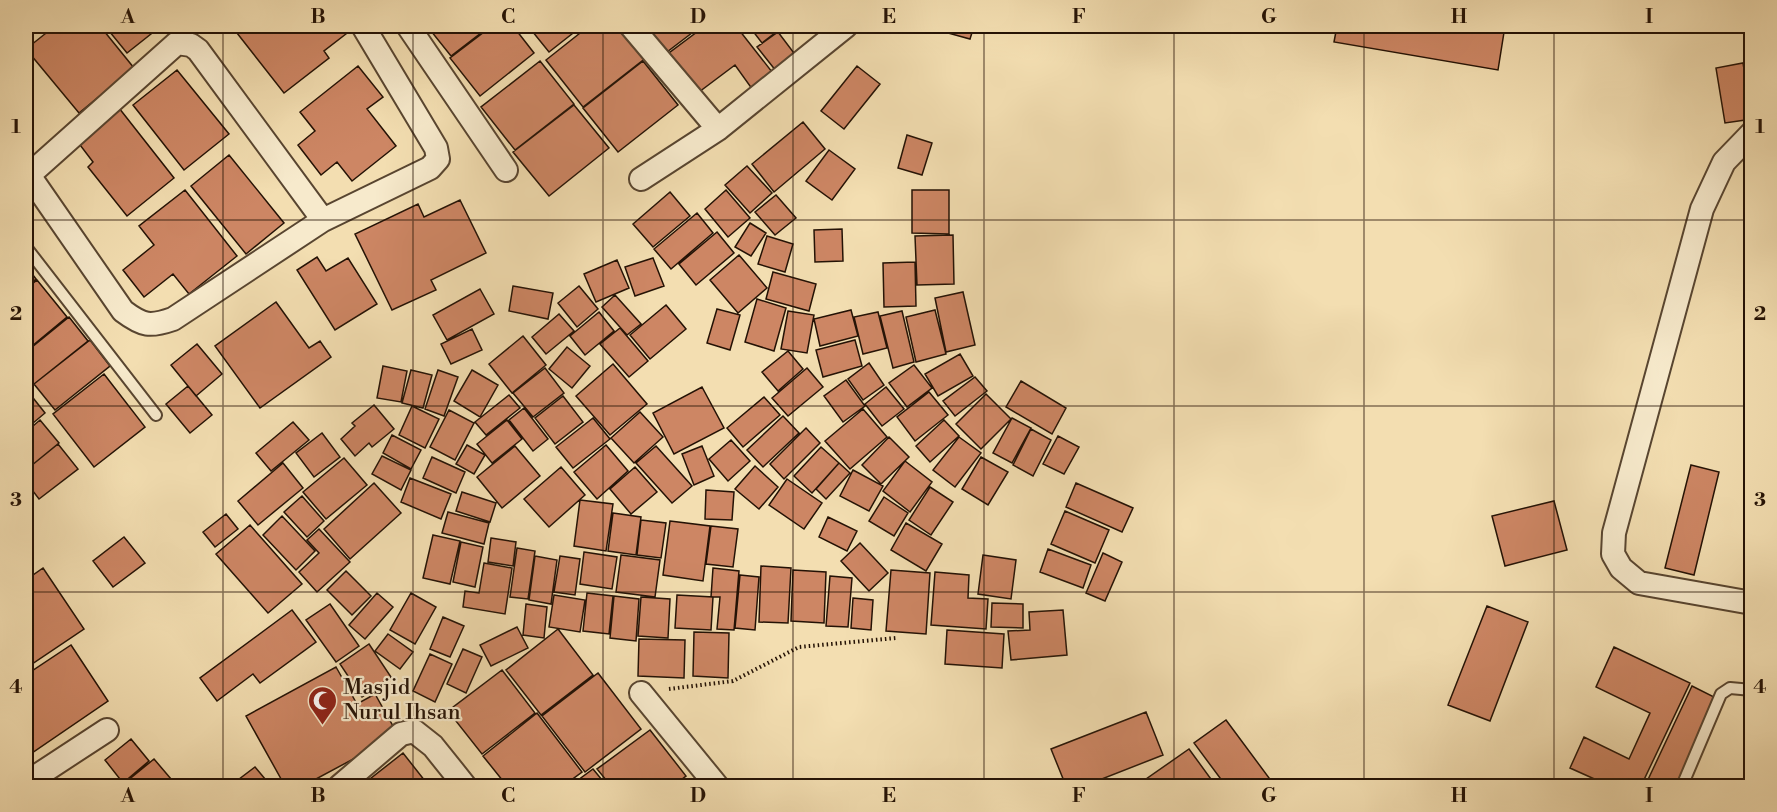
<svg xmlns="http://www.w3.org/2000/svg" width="1777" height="812" font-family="'Libre Bodoni',serif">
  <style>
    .building { fill: #cd8664; stroke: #241205; stroke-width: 1.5 }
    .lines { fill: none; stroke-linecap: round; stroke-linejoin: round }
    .lane-casing { stroke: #584530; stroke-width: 14 }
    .street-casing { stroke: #584530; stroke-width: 26 }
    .path { stroke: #241205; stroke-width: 4; stroke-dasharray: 1.5 3; stroke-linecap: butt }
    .lane { stroke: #f7eacc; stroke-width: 10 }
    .street { stroke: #f7eacc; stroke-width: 22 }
    .grid { fill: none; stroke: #241205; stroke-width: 1.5; stroke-opacity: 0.55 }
    .labels { text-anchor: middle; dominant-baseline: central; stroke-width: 4.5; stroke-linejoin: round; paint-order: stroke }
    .poi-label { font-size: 22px; fill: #241205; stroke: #f7eacc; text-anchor: start }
    .neatline { fill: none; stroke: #241205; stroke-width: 2 }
    .grid-label { font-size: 20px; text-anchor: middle; font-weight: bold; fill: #241205 }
  </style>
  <rect width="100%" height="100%" fill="#f3deb1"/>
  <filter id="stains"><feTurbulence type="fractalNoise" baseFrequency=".00333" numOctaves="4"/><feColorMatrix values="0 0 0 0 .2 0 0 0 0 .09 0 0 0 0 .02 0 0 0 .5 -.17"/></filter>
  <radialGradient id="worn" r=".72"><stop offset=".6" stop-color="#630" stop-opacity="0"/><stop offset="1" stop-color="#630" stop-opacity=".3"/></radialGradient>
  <!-- building -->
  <path class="building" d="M55 26H100L134 68 79 113 26 49Z
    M105 26H161L127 53Z
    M245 26H353L355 27 324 51 329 58 284 93 237 33Z
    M427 26H490L451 56Z
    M492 26H513L534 53 480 96 450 58Z
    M528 26H582L549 52Z
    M589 26H622L647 57 583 107 546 60Z
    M639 26H701L663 55Z
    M705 26H736L776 77 755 93 735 65 699 92 669 53Z
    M749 26H784L762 43Z
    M950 26H974L970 39 948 33Z
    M1337 26H1505L1498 70 1334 42Z
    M778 32 800 61 780 76 757 47Z
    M540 61 574 104 515 150 481 107Z
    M643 61 678 105 618 152 583 108Z
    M1743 63 1752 119 1725 123 1716 68Z
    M358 66 383 97 367 109 396 146 352 181 337 162 321 175 298 145 315 131 300 112Z
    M857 66 880 84 844 129 821 111Z
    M177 70 229 134 184 170 133 105Z
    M574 105 609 148 549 196 513 152Z
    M119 108 174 178 127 216 88 167 93 162 77 141Z
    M803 122 825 149 774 192 752 164Z
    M907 135 932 143 922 175 898 168Z
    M829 150 855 169 832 200 806 181Z
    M229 155 284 223 246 254 191 186Z
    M747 166 772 193 750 213 725 185Z
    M185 190 237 256 189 294 173 274 144 297 123 270 154 245 139 226Z
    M726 190 750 218 728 237 705 209Z
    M912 190H949V234L912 233Z
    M670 192 690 216 653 247 633 224Z
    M776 195 796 218 775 235 755 212Z
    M460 200 486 253 431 280 436 290 392 310 355 234 418 204 424 217Z
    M697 213 713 233 671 269 654 249Z
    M750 223 766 233 751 256 735 247Z
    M842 229 843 261 815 262 814 230Z
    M717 232 734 253 696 285 679 264Z
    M953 235 954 284 917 285 915 236Z
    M767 236 793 244 785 272 758 264Z
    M739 255 767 288 738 313 710 280Z
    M317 257 326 271 348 258 377 304 335 330 297 270Z
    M653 258 664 286 635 296 625 267Z
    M617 260 629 288 596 302 584 274Z
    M915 262 916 306 884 307 883 263Z
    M26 266 36 279 26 288Z
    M773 272 816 284 809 311 766 299Z
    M37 280 67 317 26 351V289Z
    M513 286 553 293 548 319 509 311Z
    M579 286 598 309 577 327 558 303Z
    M480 289 494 314 447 340 433 315Z
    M963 292 975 345 946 352 935 298Z
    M615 295 641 324 627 335 602 307Z
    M757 299 786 308 774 351 745 342Z
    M276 302 309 348 320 341 331 357 260 408 215 346Z
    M666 305 686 329 650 359 630 335Z
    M717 309 740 315 730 350 707 343Z
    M851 310 858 336 820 346 814 319Z
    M935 310 946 354 916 362 906 317Z
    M788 311 814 315 807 353 781 349Z
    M902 311 914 362 893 368 880 316Z
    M599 312 614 331 585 355 570 336Z
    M878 312 887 348 863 354 854 317Z
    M559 314 574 331 546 354 532 337Z
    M69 317 88 341 34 384 26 373V352Z
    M620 328 648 361 629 377 600 344Z
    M472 329 482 350 451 364 441 344Z
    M523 336 546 365 512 393 489 364Z
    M90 340 110 366 55 410 34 384Z
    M855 340 862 366 823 377 816 350Z
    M197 344 222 374 196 396 171 365Z
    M567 347 590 366 572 388 549 369Z
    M788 351 803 369 778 391 762 372Z
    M960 354 973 376 938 396 925 374Z
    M869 363 884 385 863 400 848 379Z
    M613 364 647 404 610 435 576 396Z
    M914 365 932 388 907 407 889 383Z
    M383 366 407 371 401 402 377 398Z
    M545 368 564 393 533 417 513 393Z
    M807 368 823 387 788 416 772 398Z
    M411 370 432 375 423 408 402 403Z
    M438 370 458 377 444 416 425 409Z
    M472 370 498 385 480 417 454 401Z
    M104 374 145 427 94 467 53 414Z
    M975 377 987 391 955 416 943 401Z
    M846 380 865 406 843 422 824 396Z
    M1021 381 1066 408 1052 434 1006 407Z
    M188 386 212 415 190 433 166 404Z
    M702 387 724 428 674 454 653 413Z
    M886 387 904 409 882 426 865 404Z
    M26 389 45 413 26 429Z
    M929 392 948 415 915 441 897 417Z
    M986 394 1011 419 981 449 956 424Z
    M509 395 520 408 486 435 475 422Z
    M563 396 583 422 555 444 535 418Z
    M764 397 780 415 743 447 727 428Z
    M374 405 394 429 372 447 369 443 355 456 341 439 355 426 352 423Z
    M412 406 439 419 425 448 399 435Z
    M524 408 548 439 533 451 509 420Z
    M863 409 887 437 850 469 825 441Z
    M449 410 474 423 455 460 430 447Z
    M640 412 663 437 634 463 611 438Z
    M783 416 799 433 763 467 747 450Z
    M593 418 610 439 573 468 556 447Z
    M1012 418 1031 428 1012 463 993 453Z
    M40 420 59 443 26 470V432Z
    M507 420 522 439 492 463 477 444Z
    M944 420 959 436 930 462 916 446Z
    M293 422 309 440 271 471 256 453Z
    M806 428 820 443 784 479 770 464Z
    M1031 429 1051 440 1033 476 1013 465Z
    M322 433 340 457 314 477 296 453Z
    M392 435 421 450 411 469 383 453Z
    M1058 436 1079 447 1064 474 1043 464Z
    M889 437 909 457 881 484 862 465Z
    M959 437 981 453 955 487 933 470Z
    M731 440 750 461 728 481 709 459Z
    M58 444 78 469 39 499 26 482V470Z
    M467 445 485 455 474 474 456 464Z
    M606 445 628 471 597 499 574 472Z
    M515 446 540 476 502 508 477 477Z
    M656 446 692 486 672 503 636 463Z
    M702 446 714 476 694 485 682 454Z
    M821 447 839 463 812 493 794 476Z
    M382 456 411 470 401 490 372 474Z
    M432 457 465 472 456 493 423 478Z
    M981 457 1008 472 988 505 962 489Z
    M344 458 367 485 326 519 303 492Z
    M905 461 932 482 910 512 883 491Z
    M283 463 303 488 258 525 238 501Z
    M839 463 850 473 826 499 816 489Z
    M1691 465 1719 472 1694 575 1665 568Z
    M755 466 778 487 759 509 735 489Z
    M561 467 585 495 549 527 524 499Z
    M635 467 657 492 631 514 610 489Z
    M853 470 883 486 869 511 840 496Z
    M410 478 451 494 441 519 401 502Z
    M787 479 822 503 804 529 769 505Z
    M374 483 401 513 350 559 324 529Z
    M1076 483 1133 508 1122 532 1066 507Z
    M930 487 953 502 931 535 909 520Z
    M706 490 734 492 732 520 705 519Z
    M462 492 496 503 490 522 456 511Z
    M302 496 324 521 307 537 284 512Z
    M884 497 908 513 894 536 869 521Z
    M580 500 613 504 606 551 574 546Z
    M1554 501 1567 550 1505 566 1492 516Z
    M1065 511 1109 530 1095 563 1051 544Z
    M448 512 489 523 484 544 442 533Z
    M613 513 641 517 636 555 608 551Z
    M226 514 238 529 215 547 203 532Z
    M282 516 315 551 296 570 263 535Z
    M828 517 857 531 847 551 819 537Z
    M641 520 666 523 661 558 637 555Z
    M670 521 710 526 703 581 663 575Z
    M906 523 942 544 926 571 891 550Z
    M250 525 302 584 268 613 216 554Z
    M711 526 738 529 733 567 706 564Z
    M319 529 350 562 317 592 299 572 319 553 307 540Z
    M433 535 460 541 450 584 423 578Z
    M124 537 145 563 113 587 93 561Z
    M491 538 516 542 513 566 488 562Z
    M461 542 483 547 475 587 453 582Z
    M860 543 888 573 869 591 841 561Z
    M517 548 535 551 528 599 510 597Z
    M1048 549 1091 565 1083 588 1040 572Z
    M584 552 617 557 612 589 580 584Z
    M1103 553 1122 562 1105 601 1086 593Z
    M621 555 660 560 655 597 616 592Z
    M983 555 1016 560 1011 599 978 594Z
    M535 556 557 560 551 604 529 600Z
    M560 556 580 559 575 595 554 592Z
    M484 563 512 568 505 614 463 607 465 591 479 593Z
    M761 566 791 568 788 623 759 622Z
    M43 568 84 629 26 668V580Z
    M713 568 739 571 734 630 717 629 720 597H711Z
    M793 570 826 572 824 623 791 621Z
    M891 570 930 573 926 634 886 631Z
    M346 571 371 596 352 615 327 590Z
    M935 572 969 575 968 598 988 599 986 629 931 625Z
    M740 575 759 577 755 630 735 628Z
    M830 576 852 578 848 627 826 626Z
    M377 593 393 607 365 639 349 625Z
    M411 593 436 607 415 644 390 630Z
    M587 593 613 596 609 634 583 631Z
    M554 595 585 600 580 632 549 627Z
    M677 595 713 597 711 630 675 628Z
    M614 596 639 599 636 641 610 638Z
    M641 597 670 599 668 638 638 636Z
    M853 598 873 600 871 630 851 628Z
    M992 603 1023 604V628L991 627Z
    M330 604 359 646 336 662 306 620Z
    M526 604 547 607 544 638 523 635Z
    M1487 606 1528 622 1490 721 1448 705Z
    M292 610 316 642 260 683 253 674 217 701 200 678Z
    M1063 610 1067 655 1011 660 1008 631 1030 630 1029 612Z
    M443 617 464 626 450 657 430 649Z
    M517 627 528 648 491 666 480 645Z
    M558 629 593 675 541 715 506 670Z
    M947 630 1004 634 1002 668 945 664Z
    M694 632 729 633 728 678 693 676Z
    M388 634 413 652 400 669 375 651Z
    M639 639 685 640 684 678 638 676Z
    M369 644 391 677 362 697 340 664Z
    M71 645 108 701 26 757V675Z
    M1614 647 1690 683 1641 786H1610L1570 768 1584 737 1629 759 1650 713 1596 687Z
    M463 649 482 657 466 693 447 684Z
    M430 654 452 664 435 702 413 691Z
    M336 667 357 704 375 694 398 735 303 786H285L246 716Z
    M502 670 535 713 482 754 448 711Z
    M598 673 641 729 585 772 542 716Z
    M1692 686 1718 699 1677 786H1645Z
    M1146 712 1163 755 1084 786H1066L1051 749Z
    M537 713 582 772 563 786H507L483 756Z
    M1226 720 1275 786H1226L1194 743Z
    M650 730 686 776 673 786H611L597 769Z
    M131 739 149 761 123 783 105 760Z
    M1189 749 1216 786H1136Z
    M403 753 429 786H361Z
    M154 759 177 786H121Z
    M255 767 271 786H230Z
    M593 769 607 786H570Z"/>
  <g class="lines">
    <defs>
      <path id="lane" d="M26 247 156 415
        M1682 786 1721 694 1730 688 1752 690"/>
      <path id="street" d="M408 26 506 170
        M631 26 718 129
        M1752 133 1724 162 1702 209 1614 533 1613 554 1621 568 1639 583 1752 603
        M26 171 123 311C143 326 150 327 173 319L323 220 430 168 438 159 436 148 363 26
        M29 175 177 43 191 45 198 50 323 220
        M641 179 718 129 846 26
        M641 693 717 786
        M26 783 107 730
        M340 786 401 734 414 731 433 746 465 786"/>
    </defs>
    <!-- lane casing -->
    <use href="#lane" class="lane-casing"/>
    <!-- street casing -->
    <use href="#street" class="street-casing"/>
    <!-- path -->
    <path class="path" d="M669 689 733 681 799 647 896 638"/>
    <!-- lane -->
    <use href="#lane" class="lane"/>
    <!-- street -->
    <use href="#street" class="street"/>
  </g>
  <!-- grid -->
  <path class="grid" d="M223 26V786M413 26V786M603 26V786M793 26V786M984 26V786M1174 26V786M1364 26V786M1554 26V786M26 220H1752M26 406H1752M26 592H1752"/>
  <!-- icons -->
  <defs>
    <symbol id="mosque-pin" viewBox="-11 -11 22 30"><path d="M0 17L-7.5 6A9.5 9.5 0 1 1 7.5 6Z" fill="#8f2418" stroke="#f7eacc"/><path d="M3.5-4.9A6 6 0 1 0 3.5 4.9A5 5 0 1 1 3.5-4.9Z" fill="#fff"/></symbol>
  </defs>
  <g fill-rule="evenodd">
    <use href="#mosque-pin" x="306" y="684" width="33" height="45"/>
  </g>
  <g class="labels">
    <!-- poi labels -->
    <g class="poi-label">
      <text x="343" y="687">Masjid<tspan x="343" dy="25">Nurul Ihsan</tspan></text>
    </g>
  </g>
  <!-- margin -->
  <rect width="1777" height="812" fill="none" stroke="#f3deb1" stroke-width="66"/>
  <rect x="33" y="33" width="1711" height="746" class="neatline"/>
  <g class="grid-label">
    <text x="128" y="23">A</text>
    <text x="318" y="23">B</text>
    <text x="508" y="23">C</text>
    <text x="698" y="23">D</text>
    <text x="889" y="23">E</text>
    <text x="1079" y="23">F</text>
    <text x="1269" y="23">G</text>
    <text x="1459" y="23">H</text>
    <text x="1649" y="23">I</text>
    <text x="16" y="133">1</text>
    <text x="1760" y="133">1</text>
    <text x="16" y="320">2</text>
    <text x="1760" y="320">2</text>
    <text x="16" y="506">3</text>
    <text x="1760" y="506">3</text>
    <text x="16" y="693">4</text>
    <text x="1760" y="693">4</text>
    <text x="128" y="802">A</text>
    <text x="318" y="802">B</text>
    <text x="508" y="802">C</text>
    <text x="698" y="802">D</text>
    <text x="889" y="802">E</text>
    <text x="1079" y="802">F</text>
    <text x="1269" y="802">G</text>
    <text x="1459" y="802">H</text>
    <text x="1649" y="802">I</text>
  </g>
  <rect width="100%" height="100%" filter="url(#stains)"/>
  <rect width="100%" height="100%" fill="url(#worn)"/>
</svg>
